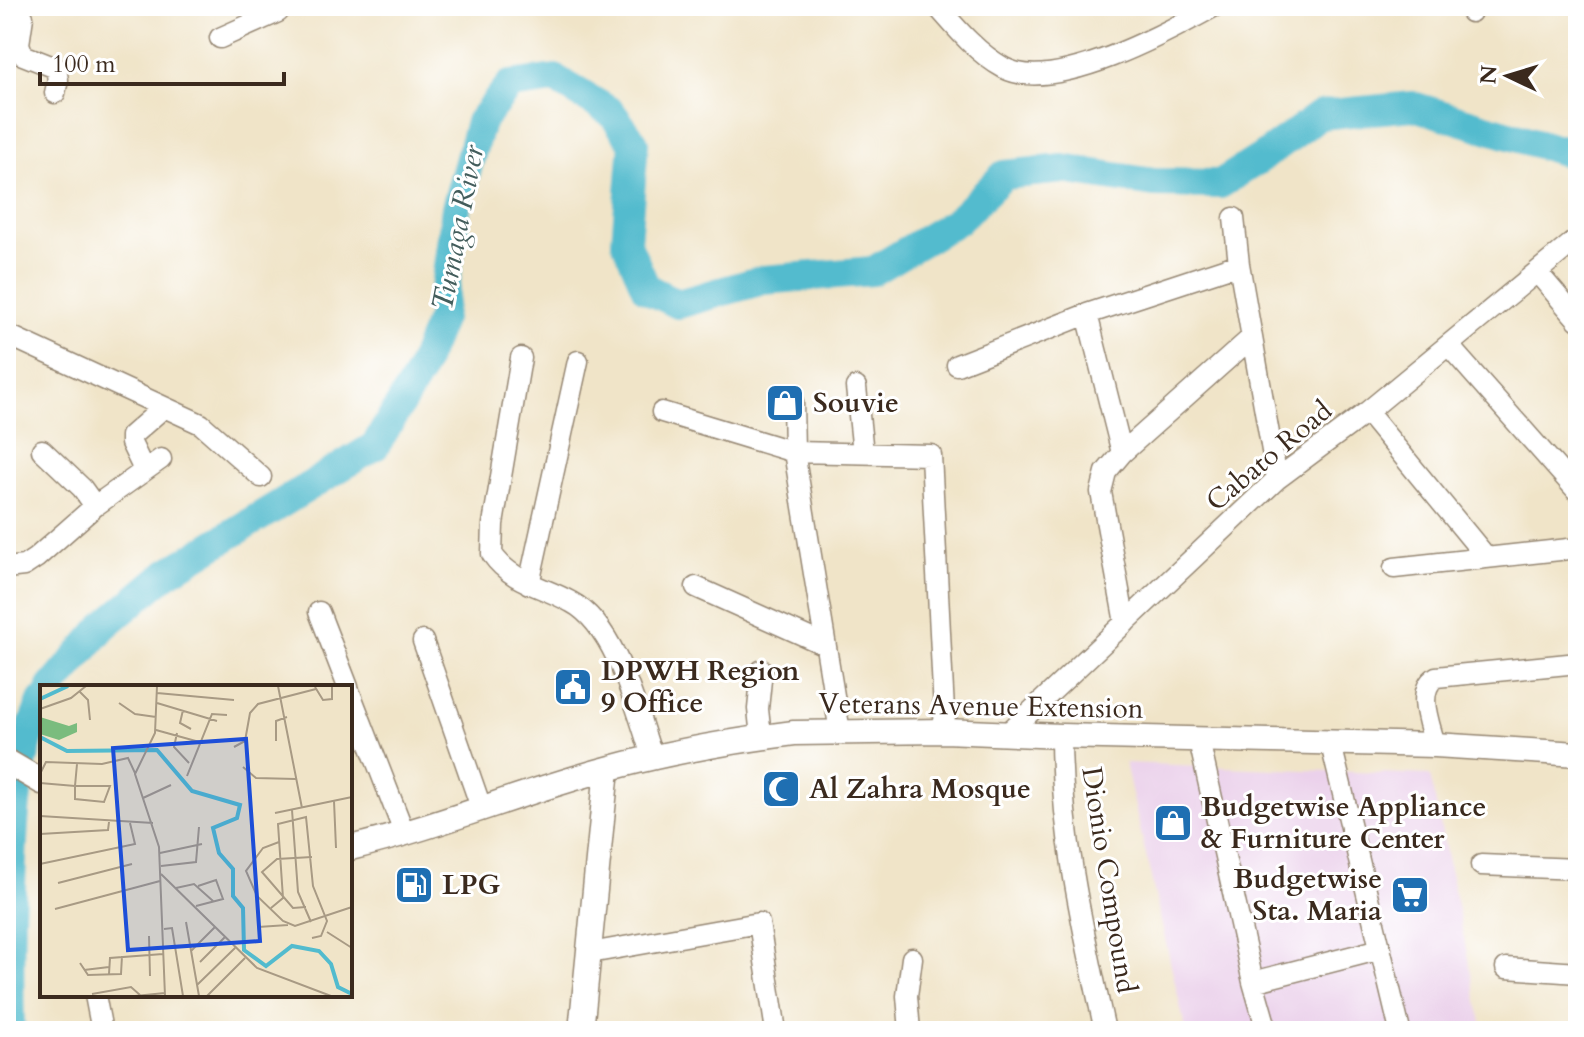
<svg xmlns="http://www.w3.org/2000/svg" width="1584" height="1037" font-family="Cardo,serif">
  <style>
    .built { fill: #ebd1eb }
    .lines { fill: none; stroke-linecap: round; stroke-linejoin: round }
    .river { stroke: #52bbce; stroke-width: 30 }
    .minor-casing { stroke: #968773; stroke-width: 23 }
    .major-casing { stroke: #968773; stroke-width: 27 }
    .minor { stroke: #fff; stroke-width: 20 }
    .major { stroke: #fff; stroke-width: 24 }
    .labels { text-anchor: middle; dominant-baseline: central; stroke-width: 6; stroke-linejoin: round; paint-order: stroke }
    .poi-label { font-size: 28px; font-weight: bold; fill: #3b2a1e; stroke: #fff; text-anchor: start }
    .street-label { font-size: 28px; fill: #3b2a1e; stroke: #fff }
    .water-label { font-size: 30px; font-style: italic; fill: #435d5c; stroke: #fff }
    .inset-river { fill: none; stroke: #52bbce; stroke-width: 4 }
    .inset-road { fill: none; stroke: #a89a84; stroke-width: 2 }
    .view { fill: #1d4ed8; fill-opacity: 0.15; stroke: #1d4ed8; stroke-width: 4 }
    .inset-edge { fill: none; stroke: #3b2a1e; stroke-width: 4 }
  </style>
  <rect width="100%" height="100%" fill="#fff"/>
  <filter id="ink" filterUnits="userSpaceOnUse"><feTurbulence type="fractalNoise" baseFrequency=".0125" numOctaves="2"/><feDisplacementMap in="SourceGraphic" scale="16" xChannelSelector="R" yChannelSelector="G"/><feConvolveMatrix kernelMatrix="1 2 1 2 8 2 1 2 1" color-interpolation-filters="sRGB"/></filter>
  <filter id="wash" filterUnits="userSpaceOnUse"><feTurbulence type="fractalNoise" baseFrequency=".006" numOctaves="4" result="noise"/><feDisplacementMap in="SourceGraphic" scale="32" xChannelSelector="R" yChannelSelector="G"/><feGaussianBlur stdDeviation="1.8" result="paint"/><feColorMatrix in="noise" values="0 0 0 0 0 0 0 0 0 0 0 0 0 0 0 0 0 1.4 0 .05"/><feComposite in="paint" operator="in"/></filter>
  <g filter="url(#wash)">
    <rect width="100%" height="100%" fill="#f0e4c8"/>
    <!-- built -->
    <path class="built" d="M1125 763 1430 775 1483 1031H1186Z"/>
    <g class="lines">
      <!-- river -->
      <path class="river" d="M52 687 104 626 166 574 375 446 419 373 441 318 456 208 480 122 510 85 555 79 611 112 634 143 626 242 646 288 678 304 763 280 873 271 958 220 1004 175 1063 169 1154 183 1220 184 1267 154 1320 115 1413 106 1562 151 1578 147
        M10 1031C9 983 9 936 11 889 13 820 15 766 42 701"/>
    </g>
  </g>
  <g filter="url(#ink)">
    <g class="lines">
      <defs>
        <path id="minor" d="M9 6 17 9 23 17 19 44 23 55 56 68 58 80 55 93
          M937 6C956 28 978 54 1004 68 1054 95 1170 31 1215 6
          M1471 12V6
          M220 38 278 12 283 6
          M1234 218 1239 264
          M1537 272 1578 320
          M6 334 201 424 261 477
          M1449 346 1578 492
          M521 358 493 524 492 554C512 583 543 586 571 602 617 626 637 713 653 759
          M957 365 1087 314
          M856 387 863 453
          M793 402 794 452 840 732
          M662 412 794 452 931 455 945 731
          M1367 412 1487 558
          M42 450 82 488 95 506
          M1122 453 1087 314 1239 264 1277 479
          M144 470 131 443V436L163 408
          M6 568 24 566 36 558 95 506 161 459
          M1394 568 1578 548
          M529 584 578 361
          M696 587 825 645
          M319 612 348 687
          M1125 623 1101 492 1106 472 1122 453 1251 338
          M423 641 482 810
          M350 693 405 835
          M1008 733 1277 479 1367 412 1578 238
          M1061 736C1061 836 1084 934 1105 1031
          M761 737 758 709 762 670
          M1199 740 1253 982 1267 1031
          M1331 744 1400 1031
          M1435 745C1430 724 1415 691 1436 677L1578 663
          M1481 865 1578 869
          M590 953 759 923 776 1031
          M1506 968 1578 973
          M1253 982 1381 949
          M95 995 102 1031
          M910 1031 907 996 912 958"/>
        <path id="major" d="M6 761 42 782
          M350 848C438 827 521 792 607 769 668 752 732 741 794 733L945 731 1061 736 1435 745 1578 754
          M581 1031 607 769"/>
      </defs>
      <!-- minor casing -->
      <use href="#minor" class="minor-casing"/>
      <!-- major casing -->
      <use href="#major" class="major-casing"/>
      <!-- minor -->
      <use href="#minor" class="minor"/>
      <!-- major -->
      <use href="#major" class="major"/>
    </g>
  </g>
  <!-- icons -->
  <defs>
    <symbol id="shop-square" viewBox="-11 -11 22 22"><rect x="-9" y="-9" width="18" height="18" rx="4" fill="#1f6fb2" stroke="#fff"/><path d="M-5-2.5h2.3a2.7 3.5 0 0 1 5.4 0H5L5.5 6h-11ZM-1.5-2.5h3a1.5 2.3 0 0 0-3 0Z" fill="#fff"/></symbol>
    <symbol id="civic-square" viewBox="-11 -11 22 22"><rect x="-9" y="-9" width="18" height="18" rx="4" fill="#1f6fb2" stroke="#fff"/><path d="M-.6-6.5H3V-4.5H.6V-3L4-1V1h2V6H-6V1h2V-1L-.6-3ZM-1.2 2.5V6h2.4V2.5Z" fill="#fff"/></symbol>
    <symbol id="mosque-square" viewBox="-11 -11 22 22"><rect x="-9" y="-9" width="18" height="18" rx="4" fill="#1f6fb2" stroke="#fff"/><path d="M3.5-4.9A6 6 0 1 0 3.5 4.9A5 5 0 1 1 3.5-4.9Z" fill="#fff"/></symbol>
    <symbol id="fuel-square" viewBox="-11 -11 22 22"><rect x="-9" y="-9" width="18" height="18" rx="4" fill="#1f6fb2" stroke="#fff"/><path d="M-5.5-6h7V0h2V4h1.3V-2.5L3-4.5l.8-.8L6-3V5H2.5V1h-1V6h-7ZM-4.2-4.7v3.2H.2V-4.7Z" fill="#fff"/></symbol>
    <symbol id="supermarket-square" viewBox="-11 -11 22 22"><rect x="-9" y="-9" width="18" height="18" rx="4" fill="#1f6fb2" stroke="#fff"/><path d="M-6-5.5h2.5l.6 2H6L4.5 2H-2.5L-4.4-4H-6ZM-1.5 3.2a1.3 1.3 0 1 0 .1 0ZM3 3.2a1.3 1.3 0 1 0 .1 0Z" fill="#fff"/></symbol>
  </defs>
  <g fill-rule="evenodd">
    <use href="#shop-square" x="763" y="381" width="44" height="44"/>
    <use href="#civic-square" x="551" y="665" width="44" height="44"/>
    <use href="#mosque-square" x="759" y="767" width="44" height="44"/>
    <use href="#shop-square" x="1151" y="801" width="44" height="44"/>
    <use href="#fuel-square" x="392" y="863" width="44" height="44"/>
    <use href="#supermarket-square" x="1388" y="873" width="44" height="44"/>
  </g>
  <g class="labels">
    <!-- poi labels -->
    <g class="poi-label">
      <text x="813" y="403">Souvie</text>
      <text x="601" y="671">DPWH Region<tspan x="601" dy="32">9 Office</tspan></text>
      <text x="809" y="789">Al Zahra Mosque</text>
      <text x="1201" y="807">Budgetwise Appliance<tspan x="1201" dy="32">&amp; Furniture Center</tspan></text>
      <text x="1382" y="879" text-anchor="end">Budgetwise<tspan x="1382" dy="32">Sta. Maria</tspan></text>
      <text x="442" y="885">LPG</text>
    </g>
    <!-- street labels -->
    <g class="street-label">
      <text transform="translate(1269 456) rotate(-40)">Cabato Road</text>
      <text transform="translate(981 706) rotate(1)">Veterans Avenue Extension</text>
      <text transform="translate(1109 880) rotate(81)">Dionio Compound</text>
    </g>
    <!-- water labels -->
    <g class="water-label">
      <text transform="translate(458 228) rotate(-79)">Tumaga River</text>
    </g>
  </g>
  <!-- overview -->
  <g transform="translate(40 685)">
    <rect width="312" height="312" fill="#f0e4c8"/>
    <path d="M0 32 29 41 37 38V47L19 55 0 49Z" fill="#7abc7e"/>
    <path class="inset-river" d="M0 14 28 1M0 52 27 66 117 65 152 106 200 120 197 133 173 143 179 168 193 184V211L203 223 204 265 226 281 252 261 279 266 291 279 298 302 312 309"/>
    <path class="inset-road" d="M117 1 115 48 95 89 119 162 125 311M238 1 262 123M275 2 283 15 292 14V2M40 7 48 15 50 35M117 8 194 15M79 18 95 29 116 32M117 18 177 36M0 24 31 13 46 1M143 25 140 38 151 44M116 45 163 58M137 48 134 62 149 78M236 56V36L247 32M194 62 205 56 210 28 218 19 276 4M203 82 216 93 256 94M0 89 6 77 62 79 88 73 95 88M147 91 172 29 187 30M0 98 35 101H70L64 117 35 114V101L37 79M103 113 131 100M294 116 296 163M252 125 258 207 271 237M235 128 312 112M0 131 113 138M0 149 68 145 69 137M239 157 223 163 206 186 217 211 243 236 255 241 312 222M120 168 162 159M0 179 95 159 90 138M121 181 156 177 159 142M121 189 217 283 291 311M18 198 92 179M136 203 154 199 173 216M156 221 183 214 176 195 158 201M266 222 253 223 222 187 237 174 272 172M231 223 243 213 238 139 266 132 273 201 287 236 281 251 272 253M15 224 120 196M146 237 159 311M218 242 248 240M124 244 132 243 143 311M287 247 312 263M109 251 110 291M151 266 175 242M160 277 185 252M40 278 48 290 81 289 82 271M44 285 69 282M69 289 70 273 123 269M157 300 195 263M52 309 91 302 100 310M95 311 125 308M167 311 205 273"/>
    <path class="view" d="M206 54 220 256 88 265 73 63Z"/>
    <rect width="312" height="312" class="inset-edge"/>
  </g>
  <!-- margin -->
  <rect width="1584" height="1037" fill="none" stroke="#fff" stroke-width="32"/>
  <!-- north arrow -->
  <g transform="translate(1508 76) rotate(274)" stroke="#ffffff" stroke-width="6" paint-order="stroke">
  <path d="M0-6L14 30L0 20L-14 30Z" fill="#3b2a1e"/>
  <text y="-12" font-size="22" font-weight="bold" text-anchor="middle" fill="#3b2a1e">N</text>
  </g>
  <!-- scale -->
  <path d="M40 72v12h244v-12" fill="none" stroke="#3b2a1e" stroke-width="4"/>
  <text x="52" y="72" font-size="24" fill="#3b2a1e" stroke="#ffffff" stroke-width="6" paint-order="stroke">100 m</text>
</svg>
